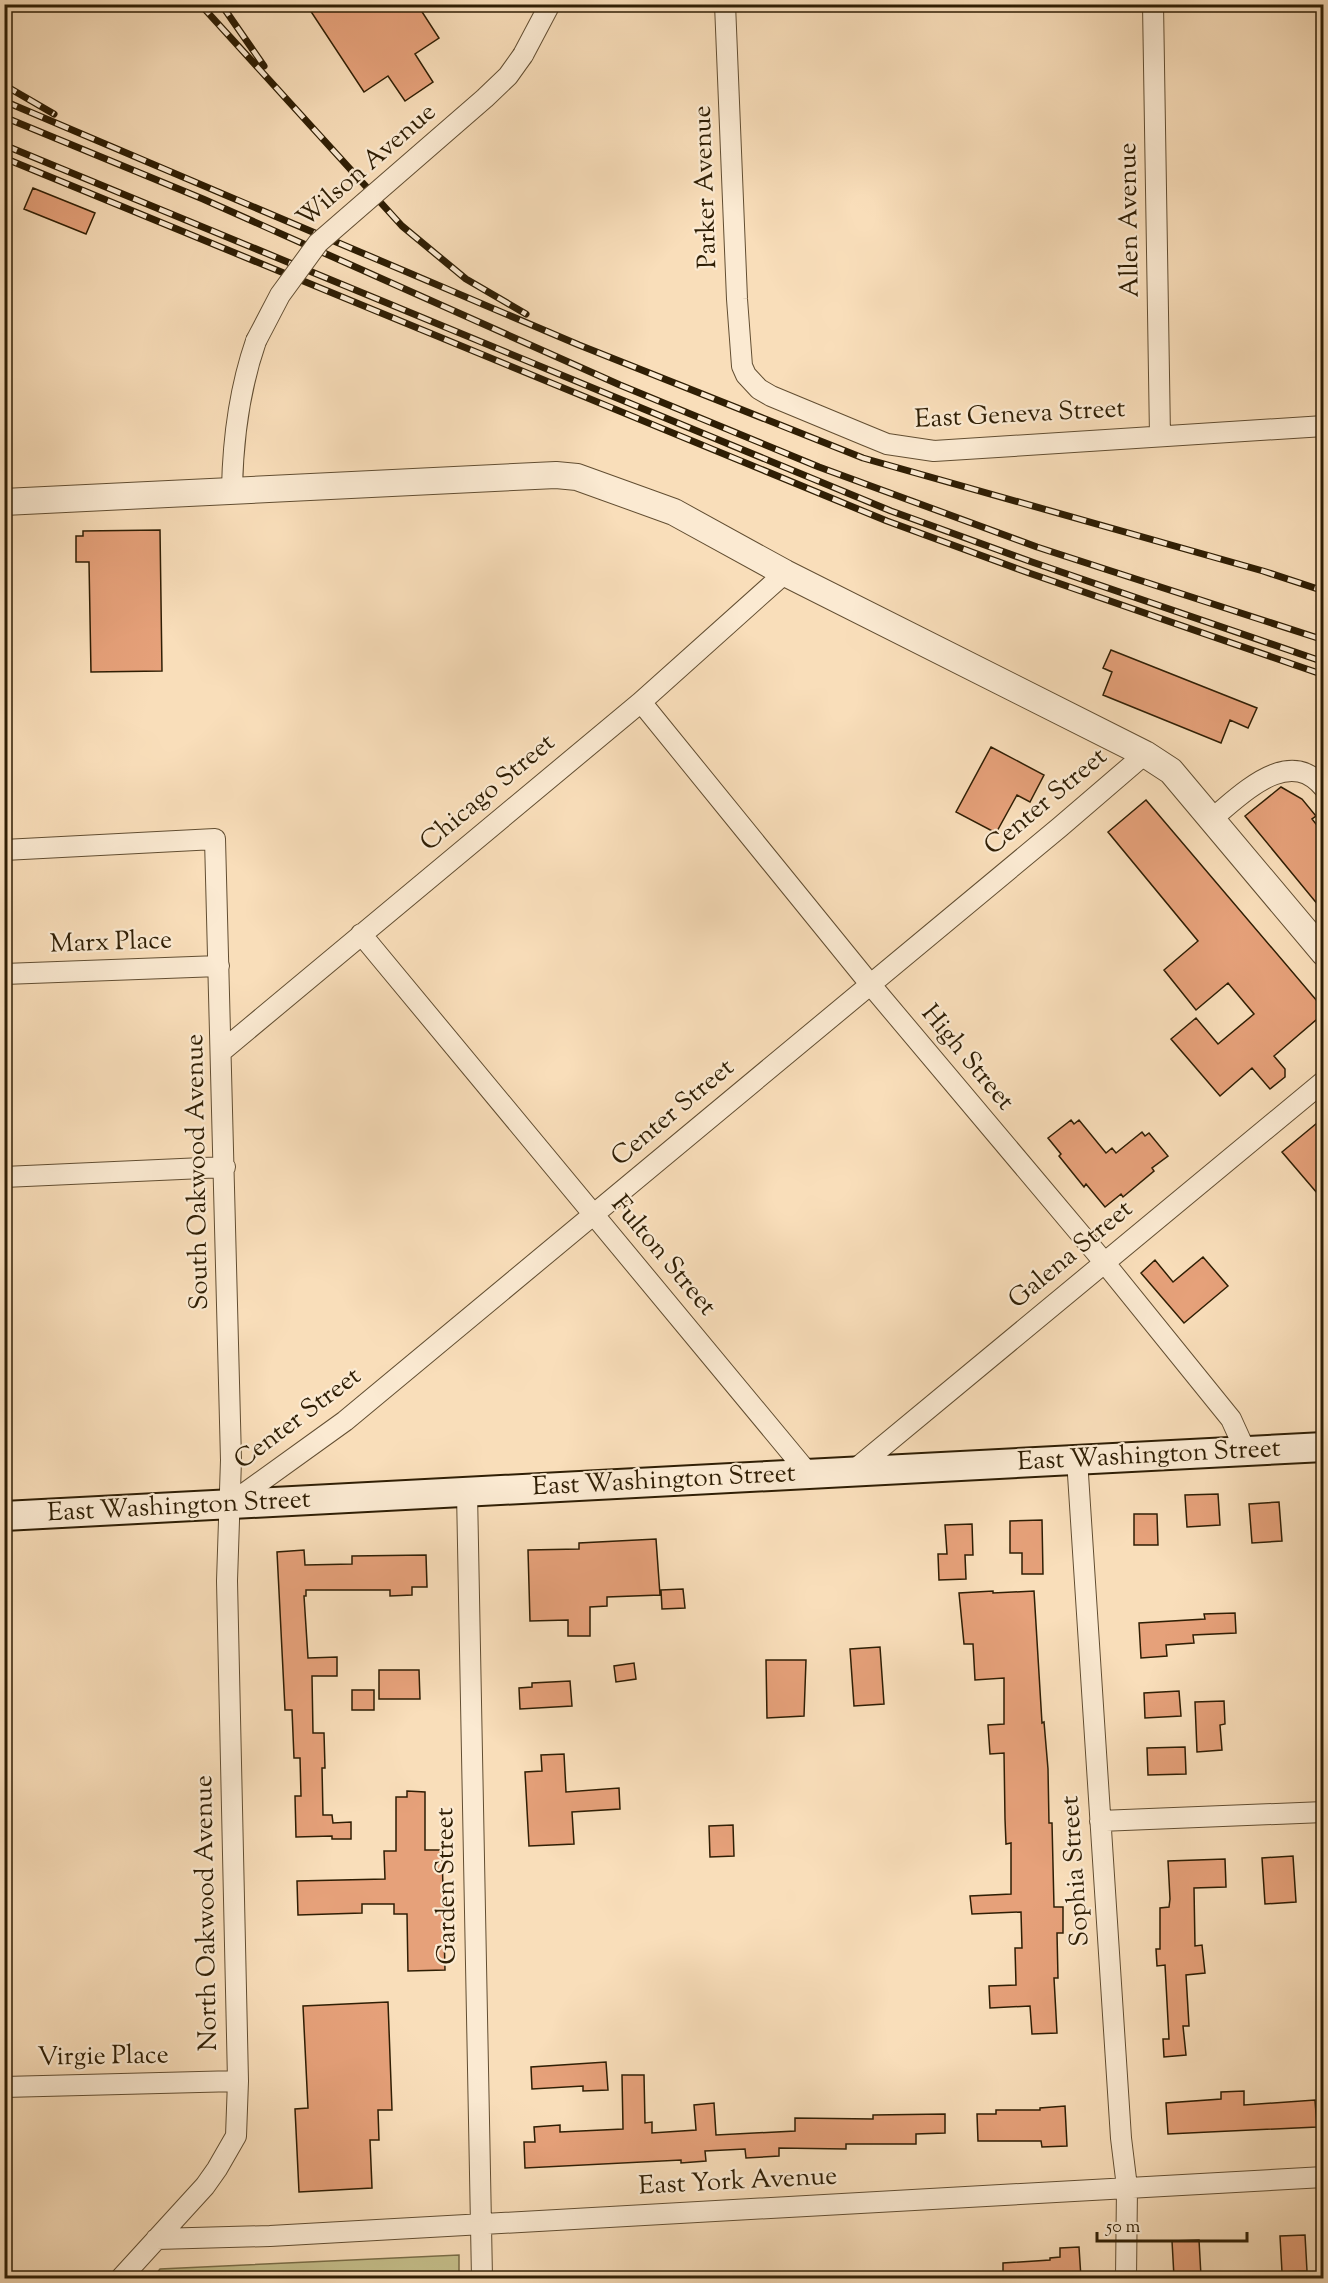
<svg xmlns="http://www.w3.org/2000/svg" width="1328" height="2283" font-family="'Sorts Mill Goudy',serif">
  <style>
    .green { fill: #c5bf8b; stroke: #7a6e48; stroke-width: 1.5 }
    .building { fill: #e6a17a; stroke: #2f1e04; stroke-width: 1.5 }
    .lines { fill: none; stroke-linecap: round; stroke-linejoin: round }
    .minor-casing { stroke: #624e32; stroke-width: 22 }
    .tertiary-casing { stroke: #624e32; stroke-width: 28 }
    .secondary-casing { stroke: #2f1e04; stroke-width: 32 }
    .minor { stroke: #fbead2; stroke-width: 20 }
    .tertiary { stroke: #fbead2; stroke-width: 26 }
    .secondary { stroke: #fbead2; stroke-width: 28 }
    .rail-casing { stroke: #2f1e04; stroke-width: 7 }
    .rail { stroke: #fbead2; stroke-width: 4.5; stroke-dasharray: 14; stroke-linecap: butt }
    .minor-bridge-casing { stroke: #624e32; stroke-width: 22; stroke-linecap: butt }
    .minor-bridge { stroke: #fbead2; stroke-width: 20 }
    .labels { text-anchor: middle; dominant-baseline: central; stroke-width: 4.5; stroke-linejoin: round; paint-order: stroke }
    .street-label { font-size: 26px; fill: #2f1e04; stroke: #fbead2 }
  </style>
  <rect width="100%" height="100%" fill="#f9deba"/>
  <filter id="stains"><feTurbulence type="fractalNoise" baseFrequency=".00333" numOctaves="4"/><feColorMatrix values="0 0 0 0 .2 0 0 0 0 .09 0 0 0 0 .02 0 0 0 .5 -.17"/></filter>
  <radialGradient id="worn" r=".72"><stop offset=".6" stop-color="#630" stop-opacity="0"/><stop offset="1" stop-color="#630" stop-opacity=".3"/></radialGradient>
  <!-- green -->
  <path class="green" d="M459 2255V2278H153L160 2269Z"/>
  <!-- building -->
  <path class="building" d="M306 4H417L439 38 415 54 433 82 405 101 388 76 364 92Z
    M33 188 95 213 86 234 24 209Z
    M160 530 162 671 91 672 89 562H76V536H83V531Z
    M1111 650 1257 708 1248 728 1230 720 1221 743 1103 695 1112 672 1103 668Z
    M991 747 1044 775 1030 802 1017 795 996 833 956 812Z
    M1281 787 1302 799 1316 816 1312 819 1323 833V911L1245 816Z
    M1146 800 1323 1008V1014L1274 1056 1285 1069V1077L1270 1089 1252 1068 1220 1096 1171 1039 1196 1018 1218 1044 1254 1014 1228 983 1196 1010 1164 970 1198 941 1108 832Z
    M1323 1118V1200L1282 1152Z
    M1071 1120 1074 1124 1079 1120 1106 1153 1112 1148 1116 1153 1142 1132 1145 1136 1149 1133 1168 1156 1152 1168 1154 1171 1123 1197 1121 1194 1105 1207 1086 1184 1084 1187 1059 1156 1061 1154 1048 1138Z
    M1203 1257 1228 1286 1184 1323 1141 1273 1155 1260 1173 1282Z
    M1218 1494 1220 1525 1187 1527 1185 1495Z
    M1279 1502 1282 1541 1252 1543 1249 1504Z
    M1134 1514H1157L1158 1545H1134Z
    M1042 1520 1043 1574H1022V1553H1010V1521Z
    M972 1524 973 1555H965L966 1579 939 1580 938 1554H947L945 1525Z
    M656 1539 660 1595 607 1597V1606L590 1607V1636H568V1620L530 1621 528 1550 579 1549V1543Z
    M304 1550 305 1565 352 1564V1556L426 1555 427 1587H412V1595L390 1596V1590H306V1596H304L308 1658 337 1657V1676H312L313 1733H324L325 1768H322L323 1815H332L333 1823 351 1822V1839H332V1836L296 1837 295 1796H301L300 1758H294L292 1710H285L277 1552Z
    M683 1589 685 1608 662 1609 661 1590Z
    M993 1591V1593L1034 1591 1042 1723 1044 1722 1048 1769 1049 1823H1052L1054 1907H1063V1933H1057L1058 1978H1054L1057 2033 1032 2034 1030 2006 990 2008 989 1986 1016 1985 1015 1948H1022L1021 1912 972 1914 970 1896 1011 1894V1843L1006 1844 1005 1819 1004 1753 990 1754 988 1725 1004 1724V1678L975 1680 973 1644H964L959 1593Z
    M1235 1613 1236 1633 1193 1635 1194 1643 1166 1645 1167 1656 1141 1658 1139 1623 1205 1619 1204 1614Z
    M880 1647 884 1704 854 1706 850 1649Z
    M766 1660H806L804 1716 767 1718Z
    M634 1663 636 1679 616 1682 614 1666Z
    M379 1670H419L420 1699H379Z
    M570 1681 572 1706 520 1709 519 1688 532 1687V1683Z
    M352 1690H374V1710H352Z
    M1179 1691 1181 1716 1145 1718 1144 1693Z
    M1224 1701 1225 1724 1220 1725 1222 1750 1197 1752 1195 1702Z
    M1185 1747 1186 1774 1148 1775 1147 1748Z
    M564 1754 566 1792 619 1788 620 1809 572 1812 574 1844 529 1846 525 1772 542 1771 541 1755Z
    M407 1791 425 1792V1850H442L445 1970 408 1971 407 1914H394V1904H362V1913L298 1915 297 1881 385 1879 384 1851H396V1797H407Z
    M733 1825 734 1856 710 1857 709 1826Z
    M1293 1856 1296 1902 1265 1904 1262 1858Z
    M1225 1859 1226 1887 1194 1888 1195 1946 1202 1945 1205 1973 1186 1975 1189 2026H1183L1186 2055 1164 2057 1163 2039H1169L1165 1965 1157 1966 1156 1949H1160V1908L1169 1907 1170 1899 1168 1861Z
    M388 2002 392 2110H378L379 2140H370L372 2188 299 2192 295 2109 308 2108 303 2006Z
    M606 2062 608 2090 583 2091V2086L532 2089 531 2067Z
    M622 2075H644L645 2123 652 2122V2133L696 2130 694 2105 714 2103 716 2135 795 2131V2118L873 2119V2115L945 2114V2133L916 2134V2144H846V2149L779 2148V2156L746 2158 745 2149 705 2151 706 2161 681 2163V2160L525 2168 524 2142H535L534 2127 560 2125V2132L623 2129Z
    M1244 2091V2105L1315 2100 1317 2127 1168 2134 1166 2103 1221 2099V2092Z
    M1065 2106 1067 2146 1042 2147 1041 2141H978L977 2114H996V2110H1040V2108Z
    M1305 2235 1307 2271 1282 2272 1280 2236Z
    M1199 2240 1201 2276 1174 2277 1172 2241Z
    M1079 2247 1081 2278H1003V2263L1050 2260V2258L1060 2257V2248Z"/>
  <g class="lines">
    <defs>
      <path id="minor" d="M725 4 737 299 742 366 746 375 759 389 771 396 865 435 887 444 934 451 1324 426
        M1153 4 1160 436
        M523 55 550 4
        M232 489C233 437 239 390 256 341
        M641 702 870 984 1104 1262 1231 1419 1246 1452
        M1210 820C1241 796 1288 744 1324 788
        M4 850 215 839 231 1460 227 1581 238 2081 236 2136 217 2169 205 2186 121 2278
        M361 934 808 1473
        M4 974 219 966
        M222 1051 641 702 785 573
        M4 1177 225 1167
        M1077 1459 1121 2138 1127 2187 1126 2278
        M853 1471 1324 1081
        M467 1492 482 2278
        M231 1503 345 1421 1060 827 1145 754
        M1100 1821 1324 1812
        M4 2087 238 2081
        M156 2239 270 2236 1324 2177"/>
      <path id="tertiary" d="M4 502 556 475 577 477 674 512 785 573 1145 754 1171 771 1324 953"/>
      <path id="secondary" d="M4 1516 1324 1447"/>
    </defs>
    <!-- minor casing -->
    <use href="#minor" class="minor-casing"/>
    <!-- tertiary casing -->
    <use href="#tertiary" class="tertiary-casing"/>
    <!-- secondary casing -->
    <use href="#secondary" class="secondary-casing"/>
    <!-- minor -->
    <use href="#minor" class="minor"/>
    <!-- tertiary -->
    <use href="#tertiary" class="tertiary"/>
    <!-- secondary -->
    <use href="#secondary" class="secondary"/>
    <defs>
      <path id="rail" d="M200 4 402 226 466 279 526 314
        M221 4 264 66
        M4 85 54 114
        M4 101 579 345 863 458 1263 571 1324 591
        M4 117 203 199 620 385 819 467 1037 547 1324 640
        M4 145 891 511 1032 562 1324 662
        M4 158 887 521 1029 573 1324 675"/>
    </defs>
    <!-- rail casing -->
    <use href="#rail" class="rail-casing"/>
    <!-- rail -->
    <use href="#rail" class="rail"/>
    <defs>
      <path id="minor-bridge" d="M256 341 280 295 318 243 485 98 508 76 523 55"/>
    </defs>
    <!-- minor-bridge casing -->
    <use href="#minor-bridge" class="minor-bridge-casing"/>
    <!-- minor-bridge -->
    <use href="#minor-bridge" class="minor-bridge"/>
  </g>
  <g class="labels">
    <!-- street labels -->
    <g class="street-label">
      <text transform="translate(367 166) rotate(-41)">Wilson Avenue</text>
      <text transform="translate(706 187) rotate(-92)">Parker Avenue</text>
      <text transform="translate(1130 220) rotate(-91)">Allen Avenue</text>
      <text transform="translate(1020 415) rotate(-3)">East Geneva Street</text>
      <text transform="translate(488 793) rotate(-40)">Chicago Street</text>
      <text transform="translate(1046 802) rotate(-40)">Center Street</text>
      <text transform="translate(111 943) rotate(-2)">Marx Place</text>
      <text transform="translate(967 1058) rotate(50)">High Street</text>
      <text transform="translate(673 1113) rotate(-40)">Center Street</text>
      <text transform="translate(198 1172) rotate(-91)">South Oakwood Avenue</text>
      <text transform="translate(1071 1255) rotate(-40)">Galena Street</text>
      <text transform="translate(663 1256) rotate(50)">Fulton Street</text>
      <text transform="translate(298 1419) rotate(-37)">Center Street</text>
      <text transform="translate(1149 1456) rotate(-3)">East Washington Street</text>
      <text transform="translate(664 1481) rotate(-3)">East Washington Street</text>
      <text transform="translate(179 1507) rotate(-3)">East Washington Street</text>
      <text transform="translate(1076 1871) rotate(-94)">Sophia Street</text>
      <text transform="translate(447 1886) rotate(-91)">Garden Street</text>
      <text transform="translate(207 1913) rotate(-91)">North Oakwood Avenue</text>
      <text transform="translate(103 2057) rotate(-1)">Virgie Place</text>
      <text transform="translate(738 2182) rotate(-3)">East York Avenue</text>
    </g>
  </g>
  <!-- margin -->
  <rect width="1328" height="2283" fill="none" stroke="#f9deba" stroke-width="24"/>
  <rect x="6" y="6" width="1316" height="2271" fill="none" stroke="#2f1e04" stroke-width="3"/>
  <rect x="12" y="12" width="1304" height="2259" fill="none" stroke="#2f1e04" stroke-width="1.5"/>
  <!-- scale -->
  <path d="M1097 2232v9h150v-9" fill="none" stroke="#2f1e04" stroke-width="3"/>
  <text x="1106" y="2232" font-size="18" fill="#2f1e04" stroke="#fbead2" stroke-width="4.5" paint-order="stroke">50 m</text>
  <rect width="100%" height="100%" filter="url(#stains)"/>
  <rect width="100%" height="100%" fill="url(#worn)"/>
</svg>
